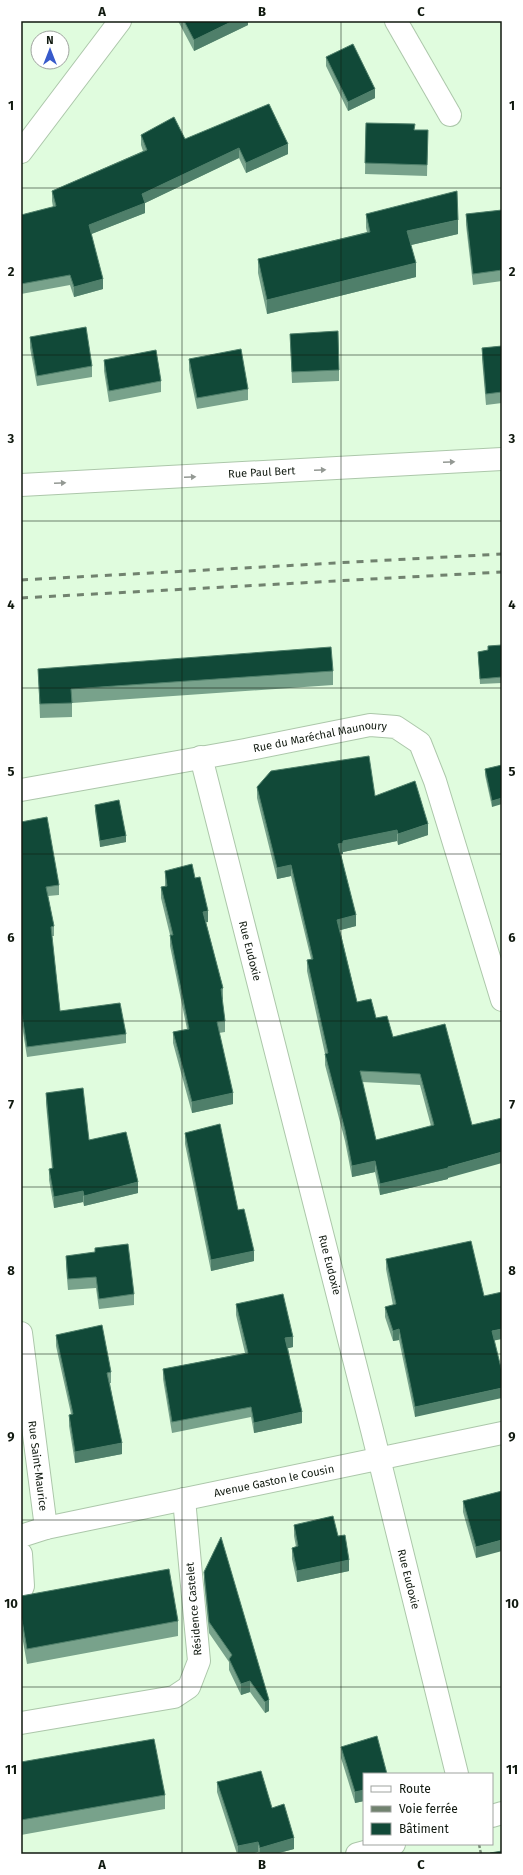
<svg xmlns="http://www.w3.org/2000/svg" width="523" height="1875" font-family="'Fira Sans',sans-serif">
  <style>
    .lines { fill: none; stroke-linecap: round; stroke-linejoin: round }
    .minor-casing { stroke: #acc7aa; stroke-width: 24 }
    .path { stroke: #7a8c78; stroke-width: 2.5; stroke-dasharray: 4 2; stroke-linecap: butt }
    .minor { stroke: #fff; stroke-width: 22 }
    .rail { stroke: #71826f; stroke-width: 3; stroke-dasharray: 7 7; stroke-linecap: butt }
    .wall { fill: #78a28b; fill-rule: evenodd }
    .shaded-wall { fill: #4f7f6a }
    .building { fill: #114938; stroke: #4f7f6a; fill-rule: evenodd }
    .oneway { fill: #939893 }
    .grid { fill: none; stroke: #10190f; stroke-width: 1; stroke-opacity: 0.55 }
    .labels { text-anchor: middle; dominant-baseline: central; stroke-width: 4; stroke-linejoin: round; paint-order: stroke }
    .street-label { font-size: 11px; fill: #10190f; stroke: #fff }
    .neatline { fill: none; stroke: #10190f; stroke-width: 1.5 }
    .grid-label { font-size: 13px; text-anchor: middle; font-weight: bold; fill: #10190f }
  </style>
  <rect width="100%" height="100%" fill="#e0fcde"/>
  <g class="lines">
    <defs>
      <g id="minor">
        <path d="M396 21 450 115"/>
        <path d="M21 152 120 21"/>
        <path id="s1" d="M21 485 502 459"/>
        <path id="s2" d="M201 757 372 1430 457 1774"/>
        <path id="s3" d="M21 790 245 750 370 725 396 727 420 743 435 781 502 1000"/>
        <path id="s4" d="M21 1333 46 1528"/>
        <path id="s5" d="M21 1536 46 1528 502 1433"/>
        <path d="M21 1554 23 1586 21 1591"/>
        <path d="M21 1723 174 1697 189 1687 199 1661 184 1499"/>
        <path d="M492 1816 502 1813"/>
        <path d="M357 1854 394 1844"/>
      </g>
    </defs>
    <!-- minor casing -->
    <use href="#minor" class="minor-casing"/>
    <!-- path -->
    <path class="path" d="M479 1844 481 1854"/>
    <!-- minor -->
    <use href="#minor" class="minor"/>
    <!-- rail -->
    <path class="rail" d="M21 580 502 554
      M21 598 502 572"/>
  </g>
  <!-- wall -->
  <path class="wall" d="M178 21H248V25L194 51Z
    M326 57 375 98 348 111 326 66Z
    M366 123 415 130H428L427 176 365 174Z
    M141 135 185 139 288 154 246 173 239 158 145 203V213L91 234 103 289 74 297 70 285 21 294V215L53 207 52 201V191L143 151 141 145Z
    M502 210V281L473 285 466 225V214Z
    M366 214 458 234 411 245 416 277 267 314 258 273V259L367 232 366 228Z
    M290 334 339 370V381L292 383Z
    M30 337 92 366V377L37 386 30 348Z
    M502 346V403L486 405 482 359V348Z
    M189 359 248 389V400L197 409 189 370Z
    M104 360 161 381V392L109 402 104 371Z
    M502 645V683L480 684 478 652 488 650Z
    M38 669 333 671V685L72 703V717L40 718Z
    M502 765 492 807 485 775V769Z
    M257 787 375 796 428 835 398 845 397 841 343 852V854H341L356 926 340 930 357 1002 376 1018 393 1037 445 1024 448 1179 380 1195 375 1172 352 1177 345 1141 325 1065V1054L307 971V960L311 959 291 876 277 879 257 798ZM362 1082 420 1085 431 1126 376 1140Z
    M95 805 126 842 100 847 95 811Z
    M21 822 59 885V895L48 896 54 926V936H52L60 1011 126 1034V1043L27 1057 21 1019Z
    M165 871 195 878 208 922H206L223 988V999H222L225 1021V1032L219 1033 233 1104 192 1113 173 1043V1032L187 1029 170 946V935L161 898V887L165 886Z
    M46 1093 89 1140 138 1193 84 1206 83 1202 54 1208 49 1180V1169H52L46 1104Z
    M185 1133 238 1210 254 1261 211 1271 185 1144Z
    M66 1256 134 1294V1305L99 1309 96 1288 68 1290 66 1267Z
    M386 1259 495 1341 415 1417 399 1340 393 1341 385 1317V1307L393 1305 386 1269Z
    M236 1304 293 1347 288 1348 302 1423 254 1433 251 1417 172 1433 163 1379V1369L245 1353 236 1315Z
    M56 1335 111 1372V1383H110L122 1454 75 1463 69 1426V1415L71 1414 56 1346Z
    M502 1491 476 1558 463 1512V1501Z
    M294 1525 338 1536 349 1571 297 1582 292 1559V1548L296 1547 294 1536Z
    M204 1572 269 1711 265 1713 250 1692 241 1695 229 1670V1662L209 1633 204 1583Z
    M21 1596 178 1621V1636L27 1664 21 1630Z
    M341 1747 364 1774V1801L355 1803 341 1758Z
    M21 1762 165 1795V1809L21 1835Z
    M217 1782 272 1808 294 1849 275 1854H259L258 1852 250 1854H237L217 1792Z"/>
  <!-- shaded-wall -->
  <path class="shaded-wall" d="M233 21H248V25L194 51V40Z
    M375 89V98L348 111V102Z
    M288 144V154L246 173V163Z
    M239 148V158L143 204 145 203V213L89 235V225L142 194Z
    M458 220V234L407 246V231Z
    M416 263V277L267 314V300Z
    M103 279V289L74 297V287Z
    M502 798V804L492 807V801Z
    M428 824V835L398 845V834Z
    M397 830V841L343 852V854L338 855V844L343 841Z
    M126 836V842L100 847V841Z
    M291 865V876L277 879V868Z
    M208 911V922L203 923V912Z
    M356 915V926L337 931V920Z
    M233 1093V1104L192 1113V1102Z
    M502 1152V1163L448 1178V1179L380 1195V1184L448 1167Z
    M375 1161V1172L352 1177V1166Z
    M138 1182V1193L84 1206V1196Z
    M83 1191V1202L54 1208V1197Z
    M254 1251V1261L211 1271V1260Z
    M399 1329V1340L393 1341V1331Z
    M502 1329V1339L492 1341V1331Z
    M293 1337V1347L285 1349V1338Z
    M502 1388V1398L415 1417V1407Z
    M302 1412V1423L254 1433V1423Z
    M122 1443V1454L75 1463V1452Z
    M502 1540V1551L476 1558V1547Z
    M349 1560V1571L297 1582V1571Z
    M250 1681V1692L241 1695V1684Z
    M269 1700V1711L265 1713V1702Z
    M364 1790V1801L355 1803V1792Z
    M294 1838V1849L275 1854H260V1848Z
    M258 1842V1852L250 1854H238V1846Z"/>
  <!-- building -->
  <path class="building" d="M184 21H233L194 40Z
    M353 44 375 89 348 102 326 57Z
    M269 104 288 144 246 163 239 148 142 194 145 203 89 225 103 279 74 287 70 275 21 284V215L56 206 52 191 147 150 141 135 174 117 185 139Z
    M366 123 415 124 414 130H428L427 165 365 163Z
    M457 191 458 220 407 231 416 263 267 300 258 259 370 232 366 214Z
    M502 210V270L473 274 466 214Z
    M86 327 92 366 37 376 30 337Z
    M338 331 339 370 292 372 290 334Z
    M502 346V392L486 394 482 348Z
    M241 349 248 389 197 398 189 359Z
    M156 350 161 381 109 391 104 360Z
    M502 645V677L480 679 478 652 488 650V646Z
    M331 647 333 671 71 689 72 703 40 704 38 669Z
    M369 756 375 796 415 781 428 824 398 834 397 830 343 841V843L338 844 356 915 337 920 357 1002 371 999 376 1018 387 1016 393 1037 445 1024 472 1125 502 1118V1152L448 1167V1168L380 1184 375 1161 352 1166 345 1130 325 1054 328 1053 307 960 313 959 291 865 277 868 257 787 271 771ZM360 1071 420 1074 434 1125 376 1140Z
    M502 765V798L492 801 485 769Z
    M119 800 126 836 100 841 95 805Z
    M47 817 59 885 46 887 54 926 51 927 60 1011 120 1003 126 1034 27 1047 21 1009V822Z
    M192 864 195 878 200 877 208 911 203 912 223 988 221 989 225 1021 217 1022 233 1093 192 1102 173 1032 189 1029 170 935H173L161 887 167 886 165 871Z
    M83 1088 89 1140 126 1132 138 1182 84 1196 83 1191 54 1197 49 1169 53 1168 46 1093Z
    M220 1124 238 1210 244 1209 254 1251 211 1260 185 1133Z
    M471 1241 484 1296 502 1292V1329L492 1331 502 1372V1388L415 1407 399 1329 393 1331 385 1307 396 1304 386 1259Z
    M128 1244 134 1294 99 1299 96 1277 68 1279 66 1256 95 1252V1248Z
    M283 1294 293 1337 285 1338 302 1412 254 1423 251 1407 172 1422 163 1369 248 1353 236 1304Z
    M102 1325 111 1372 107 1373 122 1443 75 1452 69 1415 73 1414 56 1335Z
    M502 1491V1540L476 1547 463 1501Z
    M333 1516 338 1536 345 1535 349 1560 297 1571 292 1548 298 1546 294 1525Z
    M221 1537 269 1700 265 1702 250 1681 241 1684 229 1659 232 1655 209 1622 204 1572Z
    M169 1569 178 1621 27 1649 21 1615V1596Z
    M377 1736 387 1774H364V1790L355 1792 341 1747Z
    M154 1739 165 1795 21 1820V1762Z
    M261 1771 272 1808 284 1804 294 1838 260 1848 258 1842 238 1846 217 1782Z
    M502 1851V1854H491L490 1853Z"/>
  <!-- one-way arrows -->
  <defs><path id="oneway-solid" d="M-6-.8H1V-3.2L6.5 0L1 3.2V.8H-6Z"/></defs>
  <g class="oneway">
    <use href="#oneway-solid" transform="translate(449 462) rotate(-3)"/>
    <use href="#oneway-solid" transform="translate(320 470) rotate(-3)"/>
    <use href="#oneway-solid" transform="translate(190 477) rotate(-3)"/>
    <use href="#oneway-solid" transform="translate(60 483) rotate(-3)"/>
  </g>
  <!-- grid -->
  <path class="grid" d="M182 21V1854M341 21V1854M21 188H502M21 355H502M21 521H502M21 688H502M21 854H502M21 1021H502M21 1187H502M21 1354H502M21 1520H502M21 1687H502"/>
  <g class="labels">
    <!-- street labels -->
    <g class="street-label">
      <text stroke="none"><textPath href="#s1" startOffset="241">Rue Paul Bert</textPath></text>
      <text stroke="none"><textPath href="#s3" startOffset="304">Rue du Maréchal Maunoury</textPath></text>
      <text stroke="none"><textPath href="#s2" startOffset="200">Rue Eudoxie</textPath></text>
      <text stroke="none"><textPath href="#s2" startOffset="524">Rue Eudoxie</textPath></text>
      <text stroke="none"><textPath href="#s4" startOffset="134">Rue Saint-Maurice</textPath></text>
      <text stroke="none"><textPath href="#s5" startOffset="259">Avenue Gaston le Cousin</textPath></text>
      <text stroke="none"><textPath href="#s2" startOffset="848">Rue Eudoxie</textPath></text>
      <text transform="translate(194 1609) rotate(-95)">Résidence Castelet</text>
    </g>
  </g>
  <!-- border -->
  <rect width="523" height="1875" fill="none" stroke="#ffffff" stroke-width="44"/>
  <!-- legend -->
  <rect x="363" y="1773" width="130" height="72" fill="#ffffff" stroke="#9fa39f"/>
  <rect x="371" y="1786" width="20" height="6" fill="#ffffff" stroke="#9fa39f"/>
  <text x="399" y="1793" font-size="12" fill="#10190f">Route</text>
  <rect x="371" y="1806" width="20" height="6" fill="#71826f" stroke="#9fa39f"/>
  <text x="399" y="1813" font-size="12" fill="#10190f">Voie ferrée</text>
  <rect x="371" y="1823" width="20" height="12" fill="#114938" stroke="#9fa39f"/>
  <text x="399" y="1833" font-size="12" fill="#10190f">Bâtiment</text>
  <!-- north arrow -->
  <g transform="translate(50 50)"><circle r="19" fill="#ffffff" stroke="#9fa39f"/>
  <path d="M0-3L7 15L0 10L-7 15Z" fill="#385acb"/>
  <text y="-6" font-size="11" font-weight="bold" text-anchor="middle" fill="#10190f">N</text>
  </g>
  <rect x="22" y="22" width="479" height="1831" class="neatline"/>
  <g class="grid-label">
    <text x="102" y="16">A</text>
    <text x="262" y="16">B</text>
    <text x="421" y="16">C</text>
    <text x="11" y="110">1</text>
    <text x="512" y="110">1</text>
    <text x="11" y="276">2</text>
    <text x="512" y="276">2</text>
    <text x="11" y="443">3</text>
    <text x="512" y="443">3</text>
    <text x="11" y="609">4</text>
    <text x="512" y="609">4</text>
    <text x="11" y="776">5</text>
    <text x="512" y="776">5</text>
    <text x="11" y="942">6</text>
    <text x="512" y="942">6</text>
    <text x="11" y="1109">7</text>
    <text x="512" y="1109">7</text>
    <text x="11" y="1275">8</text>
    <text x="512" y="1275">8</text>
    <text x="11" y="1441">9</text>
    <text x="512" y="1441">9</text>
    <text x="11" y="1608">10</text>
    <text x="512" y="1608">10</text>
    <text x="11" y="1774">11</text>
    <text x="512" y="1774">11</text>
    <text x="102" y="1869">A</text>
    <text x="262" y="1869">B</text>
    <text x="421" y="1869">C</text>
  </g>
</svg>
